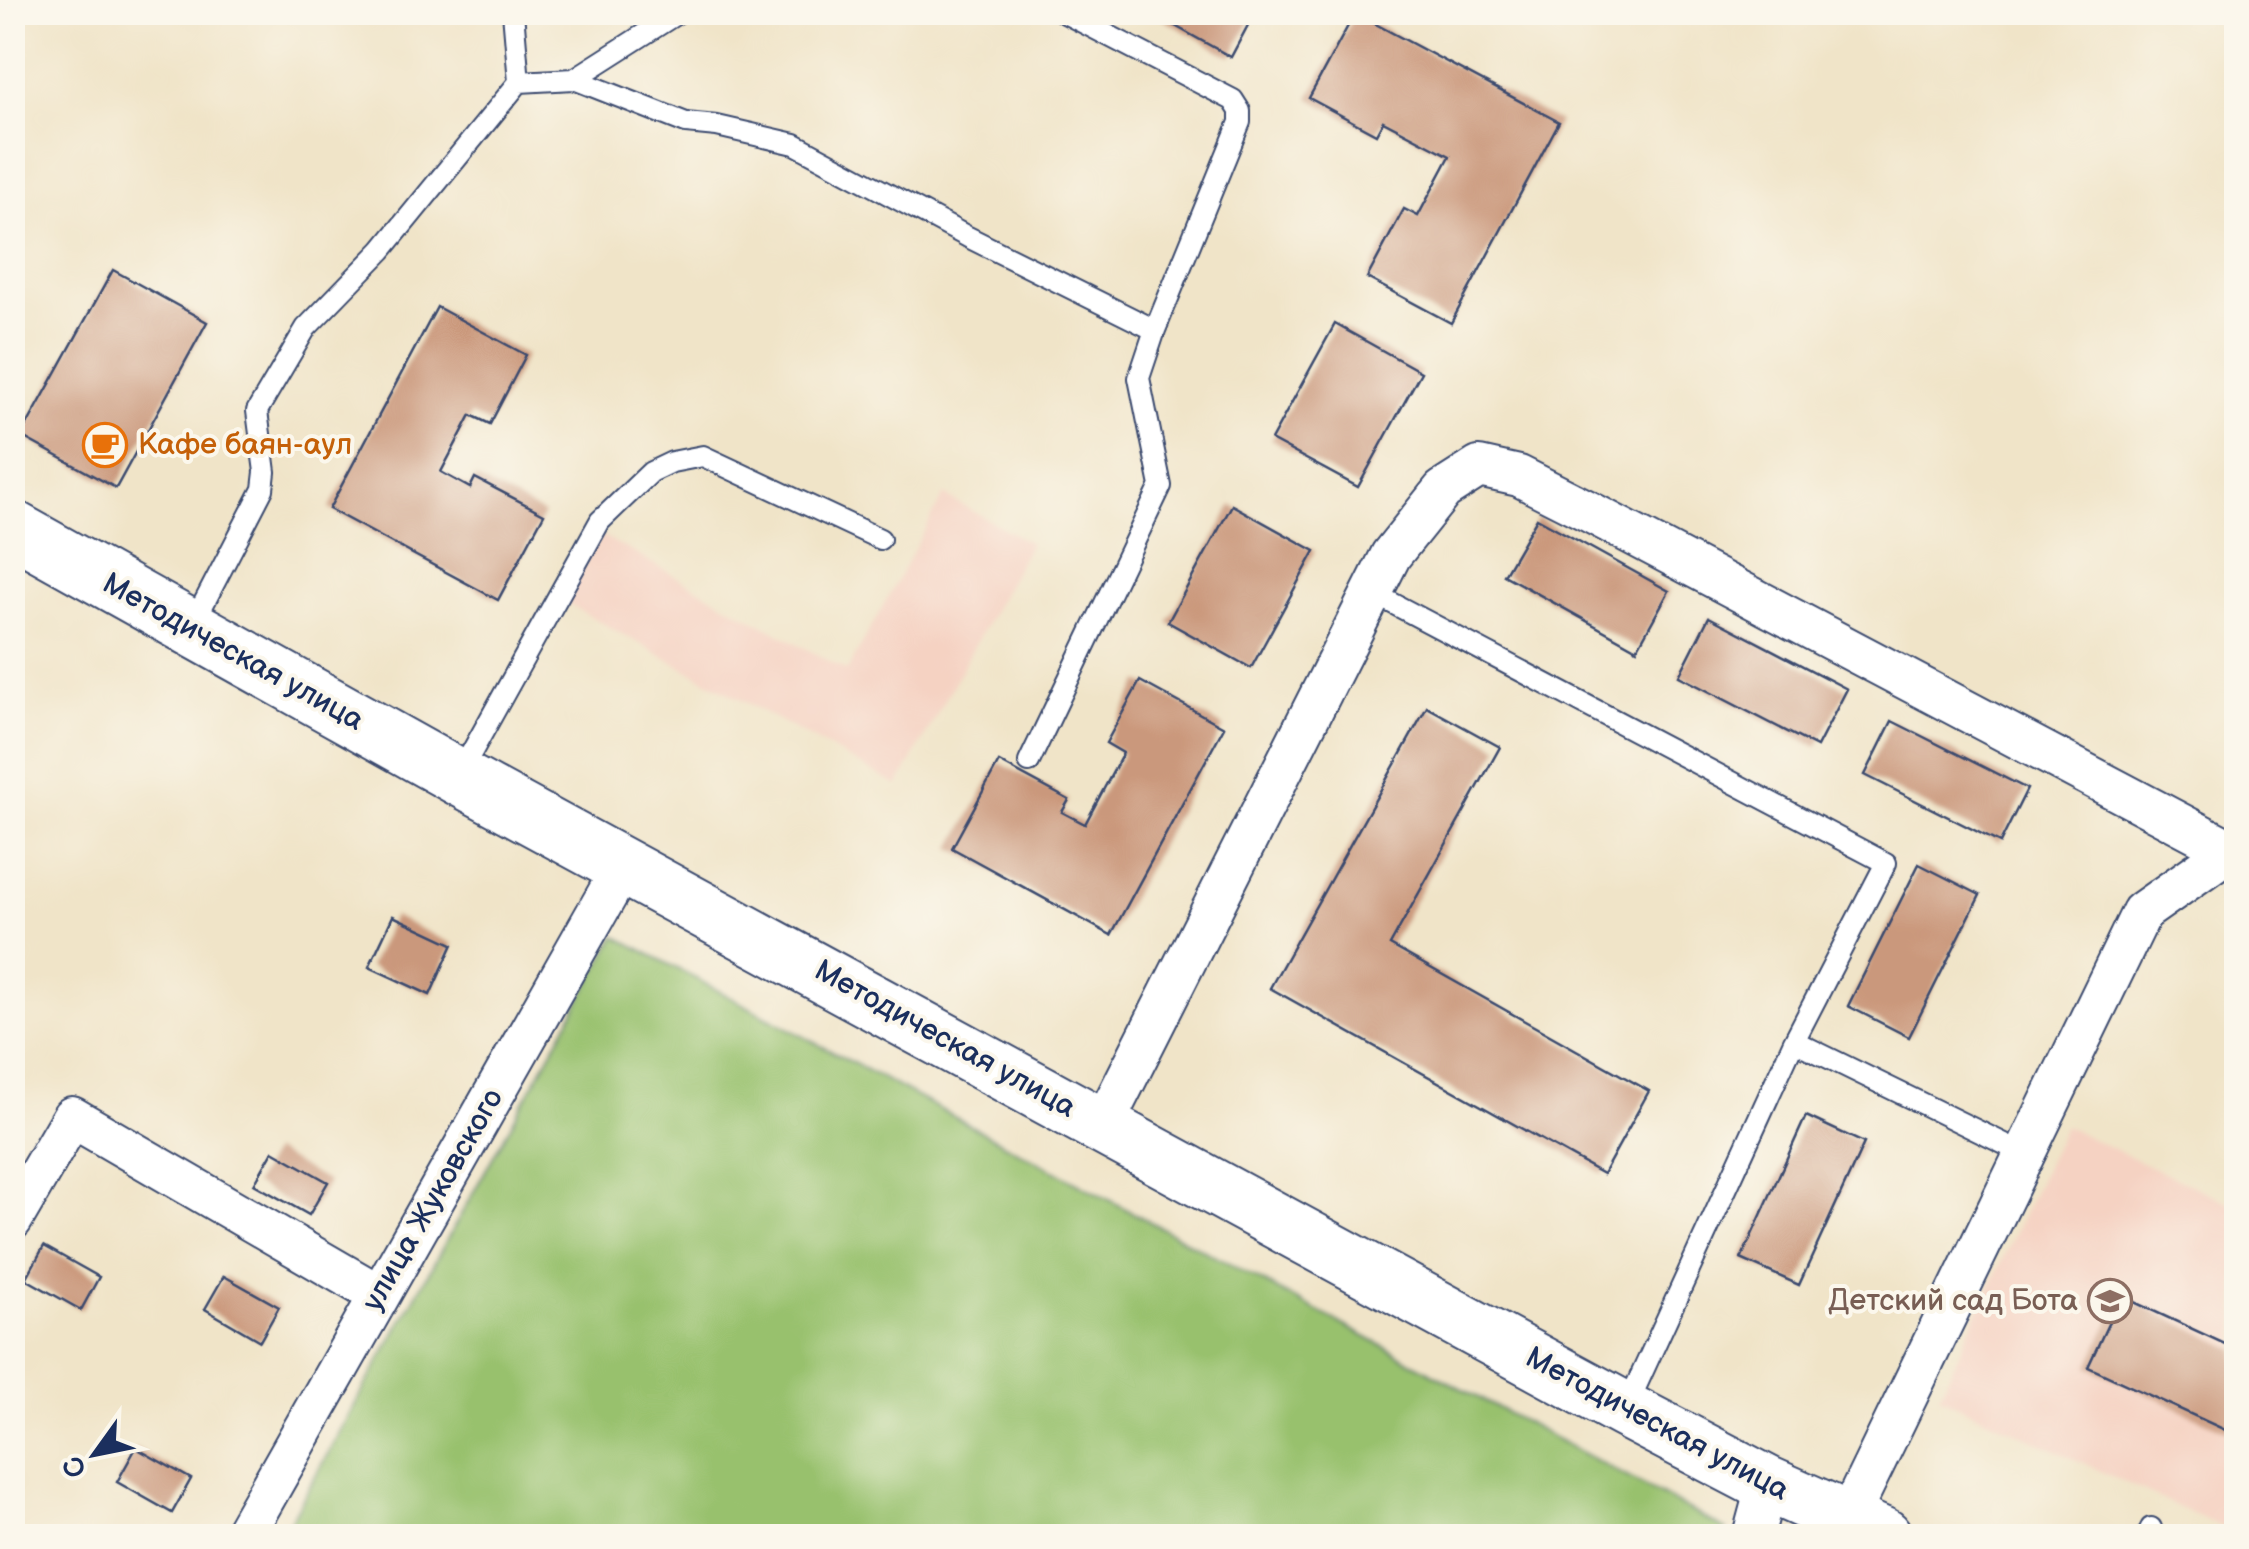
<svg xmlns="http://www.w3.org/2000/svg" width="2249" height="1549" font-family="'Balsamiq Sans',sans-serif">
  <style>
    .built { fill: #f5d2c2 }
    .green { fill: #98c16d; stroke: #5a7866; stroke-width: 2.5 }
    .building { fill: #ca987c }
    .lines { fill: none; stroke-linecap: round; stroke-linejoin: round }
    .lane-casing { stroke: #3b4a6e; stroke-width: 24 }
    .street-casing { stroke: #3b4a6e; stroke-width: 44 }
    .secondary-casing { stroke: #3b4a6e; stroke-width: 59 }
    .lane { stroke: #fff; stroke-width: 20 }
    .street { stroke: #fff; stroke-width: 40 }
    .secondary { stroke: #fff; stroke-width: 55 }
    .labels { text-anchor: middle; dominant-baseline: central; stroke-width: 8; stroke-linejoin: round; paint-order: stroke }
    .food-label { font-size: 30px; fill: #c56008; stroke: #fbf7ec; text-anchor: start }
    .street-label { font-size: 30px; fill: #1b2f5e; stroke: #fbf7ec }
    .education-label { font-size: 30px; fill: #785e54; stroke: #fbf7ec; text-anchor: end }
  </style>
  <rect width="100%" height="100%" fill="#fbf7ec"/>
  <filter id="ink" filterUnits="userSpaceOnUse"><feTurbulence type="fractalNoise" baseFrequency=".01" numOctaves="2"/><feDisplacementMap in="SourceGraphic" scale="20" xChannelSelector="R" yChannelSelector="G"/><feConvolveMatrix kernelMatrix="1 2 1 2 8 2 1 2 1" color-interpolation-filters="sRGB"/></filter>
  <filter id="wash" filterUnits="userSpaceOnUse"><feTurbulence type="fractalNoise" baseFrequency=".0048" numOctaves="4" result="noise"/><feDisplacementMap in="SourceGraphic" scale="40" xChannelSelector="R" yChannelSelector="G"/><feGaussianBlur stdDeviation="2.25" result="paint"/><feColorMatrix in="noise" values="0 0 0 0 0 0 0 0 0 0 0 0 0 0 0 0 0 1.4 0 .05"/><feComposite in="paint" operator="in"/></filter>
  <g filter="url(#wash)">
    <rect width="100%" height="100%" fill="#f0e4c8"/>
    <!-- built -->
    <path class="built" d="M944 495 1030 543 898 786 564 602 601 535 847 671Z
      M2064 1126 2236 1206V1534L1939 1396Z"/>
    <!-- green -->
    <path class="green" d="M616 936 1726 1530 1725 1536H282Z"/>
    <g id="blocks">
      <!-- building -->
      <path class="building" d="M1150 12H1255L1231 57Z
        M1355 13 1559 122 1451 323 1367 278 1404 209 1418 216 1450 156 1383 121 1376 134 1309 98Z
        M113 270 207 322 116 488 21 436Z
        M437 307 526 355 490 424 471 415 441 472 470 488 475 478 544 514 498 600 329 509Z
        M1335 324 1421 372 1358 487 1271 440Z
        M1232 505 1315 551 1251 668 1168 622Z
        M1537 518 1669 591 1637 649 1504 575Z
        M1709 617 1847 689 1817 747 1679 676Z
        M1140 681 1224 727 1111 935 952 848 999 762 1069 800 1062 812 1085 824 1123 753 1106 743Z
        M1427 707 1500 747 1390 945 1649 1091 1603 1174 1270 988Z
        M1892 721 2027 789 2000 843 1865 775Z
        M1919 864 1980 895 1909 1037 1848 1006Z
        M393 916 453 944 430 995 369 967Z
        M1806 1116 1864 1143 1799 1285 1741 1259Z
        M273 1151 328 1182 309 1215 254 1184Z
        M44 1246 99 1277 81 1310 26 1279Z
        M224 1276 279 1307 260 1341 205 1309Z
        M2121 1296 2236 1349V1435L2088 1367Z
        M136 1448 191 1479 172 1513 117 1482Z"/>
    </g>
  </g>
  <g filter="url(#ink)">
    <use href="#blocks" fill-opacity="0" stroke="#3b4a6e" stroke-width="2.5"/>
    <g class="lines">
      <defs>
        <path id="lane" d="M513 12 519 82
          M1063 12 1233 100 1240 111V122L1155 330
          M574 79 679 12
          M1373 593 1886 863 1794 1041 1626 1408
          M192 626 263 489 265 472 257 411 306 328 382 250 519 82 574 79 686 123 717 126 795 144 968 237 1155 330 1139 378 1161 486 1029 762
          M459 775 600 521 651 472 672 462 703 456 880 539
          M1794 1041 2025 1154
          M2147 1536 2151 1528"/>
        <path id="street" d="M1103 1125 1391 555 1443 490 1479 467 1519 476 1588 511 2230 850
          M12 1220 72 1117 379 1295
          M1847 1520 2142 912 2230 850H2236
          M243 1536 624 865
          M1753 1536 1767 1484"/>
        <path id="secondary" d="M12 528 458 777 1625 1410 1767 1484 1884 1536"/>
      </defs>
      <!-- lane casing -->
      <use href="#lane" class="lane-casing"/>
      <!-- street casing -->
      <use href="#street" class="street-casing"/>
      <!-- secondary casing -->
      <use href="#secondary" class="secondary-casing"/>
      <!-- lane -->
      <use href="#lane" class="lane"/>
      <!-- street -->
      <use href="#street" class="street"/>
      <!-- secondary -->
      <use href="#secondary" class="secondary"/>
    </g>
  </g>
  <!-- icons -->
  <defs>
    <symbol id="cafe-ring" viewBox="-11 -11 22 22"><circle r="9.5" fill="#fbf7ec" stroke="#e8710a" stroke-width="1.5"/><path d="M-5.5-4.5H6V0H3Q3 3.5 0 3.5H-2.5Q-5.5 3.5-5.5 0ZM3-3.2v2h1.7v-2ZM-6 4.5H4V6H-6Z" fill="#e8710a"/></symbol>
    <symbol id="school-ring" viewBox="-11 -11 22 22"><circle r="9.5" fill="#fbf7ec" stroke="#8d6e63" stroke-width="1.5"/><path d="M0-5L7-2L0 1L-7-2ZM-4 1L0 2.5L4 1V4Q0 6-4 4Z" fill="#8d6e63"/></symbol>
  </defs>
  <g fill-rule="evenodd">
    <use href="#cafe-ring" x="80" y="420" width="50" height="50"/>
    <use href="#school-ring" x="2085" y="1276" width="50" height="50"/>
  </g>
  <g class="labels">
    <!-- food labels -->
    <g class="food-label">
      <text x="138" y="445">Кафе баян-аул</text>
    </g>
    <!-- street labels -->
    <g class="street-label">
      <text transform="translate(233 652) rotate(29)">Методическая улица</text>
      <text transform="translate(945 1039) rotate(29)">Методическая улица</text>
      <text transform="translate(433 1200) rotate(-60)">улица Жуковского</text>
      <text transform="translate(1657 1424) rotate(28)">Методическая улица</text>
    </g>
    <!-- education labels -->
    <g class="education-label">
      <text x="2078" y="1301">Детский сад Бота</text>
    </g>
  </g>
  <!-- margin -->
  <rect width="2249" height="1549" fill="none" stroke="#fbf7ec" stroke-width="50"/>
  <!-- north arrow -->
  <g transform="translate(95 1454) rotate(237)" stroke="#fbf7ec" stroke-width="8" paint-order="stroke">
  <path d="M0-8L18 38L0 25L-18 38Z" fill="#1b2f5e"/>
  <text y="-15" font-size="28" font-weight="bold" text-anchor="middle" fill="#1b2f5e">С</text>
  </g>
</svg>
